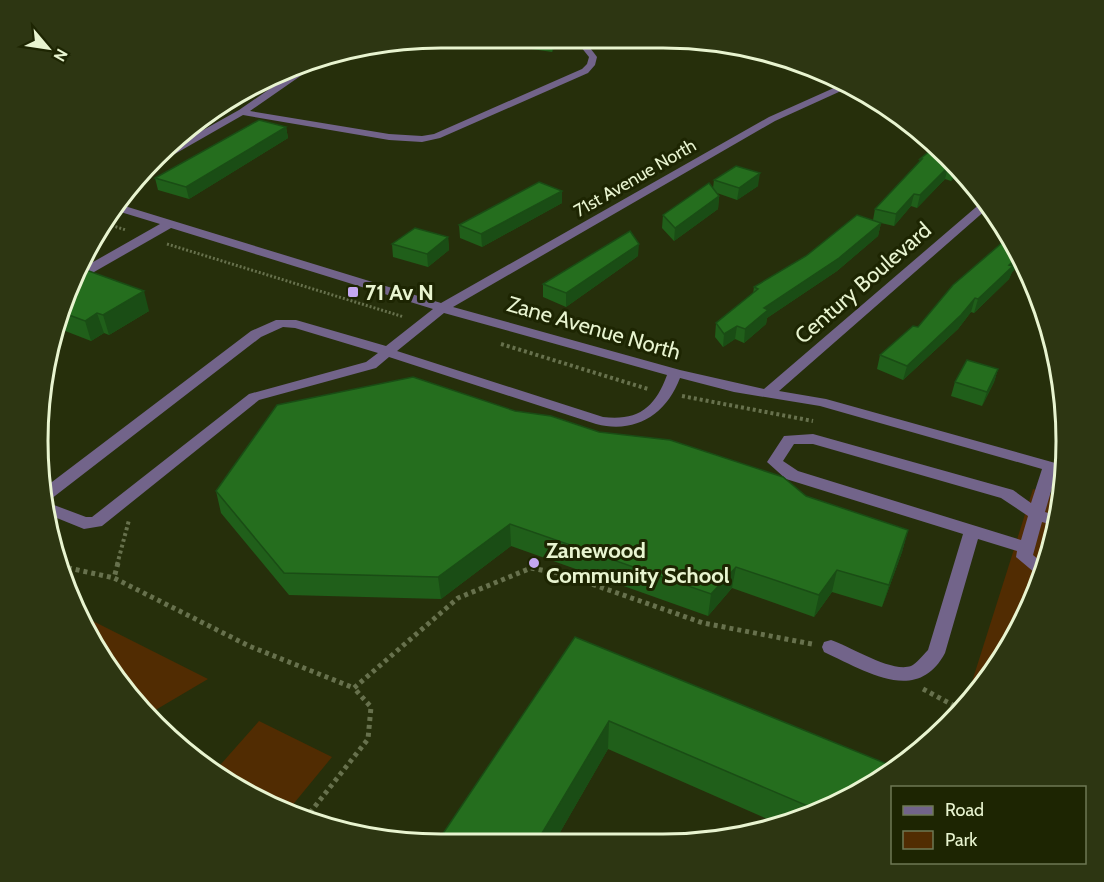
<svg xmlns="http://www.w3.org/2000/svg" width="1104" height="882" font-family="Cabin,sans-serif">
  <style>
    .green { fill: #512c02 }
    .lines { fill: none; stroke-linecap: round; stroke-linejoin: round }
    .path-far2 { stroke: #67714d; stroke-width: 3; stroke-dasharray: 2 2; stroke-linecap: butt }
    .path-far1 { stroke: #67714d; stroke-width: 4; stroke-dasharray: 3 3; stroke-linecap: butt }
    .path { stroke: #67714d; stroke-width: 5; stroke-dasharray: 4 4; stroke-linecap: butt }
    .minor { fill: #72648a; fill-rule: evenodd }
    .wall { fill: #205f1a }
    .shaded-wall { fill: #1a4d15 }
    .building { fill: #256e1e; stroke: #1a4d15; stroke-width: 1.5 }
    .poi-dot { fill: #c4a7f1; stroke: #1d2502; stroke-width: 2 }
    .labels { text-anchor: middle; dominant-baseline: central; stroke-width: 6; stroke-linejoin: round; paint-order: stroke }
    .far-street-label { font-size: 18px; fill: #e8f4d0; stroke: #1d2502 }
    .street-label { font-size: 22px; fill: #e8f4d0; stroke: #1d2502 }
    .poi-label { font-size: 22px; font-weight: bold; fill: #e8f4d0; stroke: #1d2502; text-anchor: start }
    .rim { fill: none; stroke: #e8f4d0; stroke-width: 3 }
  </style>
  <rect width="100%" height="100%" fill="#262f0b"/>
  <!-- green -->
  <path class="green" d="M1033 489 1061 498C1058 514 1057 532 1052 548 1034 606 1006 663 964 707Z
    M79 614 208 679 147 715 138 707 91 642Z
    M259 721 332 757 286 813 214 772Z"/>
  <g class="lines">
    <!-- path-far2 -->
    <path class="path-far2" d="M104 223 126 230
      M167 244 404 317"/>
    <!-- path-far1 -->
    <path class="path-far1" d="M501 344 648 389
      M682 396 813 421
      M117 565 129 520"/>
    <!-- path -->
    <path class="path" d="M118 563 114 578 249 646 354 688 458 598 531 568 563 574 703 623 812 644
      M60 566 114 578
      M923 689 962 710
      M305 819 368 739 371 707 354 688"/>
    <!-- minor -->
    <path class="minor" d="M565 38C581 38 588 44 597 57L595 65 588 73 440 138 422 142 389 140 243 115 152 167 146 168 155 157 239 110 306 64 322 57V61L250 111 389 134 422 136 434 134 582 69 587 64 589 57 581 47Z
      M845 83 852 86 775 121 453 307 680 370 764 389 982 202 987 209 779 391 826 399 1066 466 1064 476 1056 474 1045 512 1058 516 1056 526 1042 522 1033 555 1045 565 1041 578 1016 557 1017 551 978 539 945 653C917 706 864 670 824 652L822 647 824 642 831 640C850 646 891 673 911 666 917 663 923 655 928 650L963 534 786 479 767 462 784 436 813 434 1013 490 1031 503 1042 469 820 406 734 392 680 378C666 415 635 434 596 424L389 357 376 368 259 400 102 526 84 529 47 514 46 502 86 517H92L249 394 366 362 378 353 295 328 283 327 261 337 51 499 45 500 44 488 251 331 276 320H296L386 346 433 309 171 228 80 280H75L79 270 160 224 114 210 118 204 441 303 769 117ZM444 313 667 375C655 408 638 421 603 417L397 351ZM794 444H813L1001 498 1028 516 1021 540 798 471 783 461Z"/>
  </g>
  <!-- wall -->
  <path class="wall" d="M459 38H559L552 52Z
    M286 127 288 138 189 199 158 190 155 178Z
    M932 141 959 174 951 181 945 179 917 208 911 206 894 226 881 223 878 236 837 271 767 318 766 324 744 343 735 339 723 347 715 337 716 323 753 294 754 287 873 220 875 209 919 163 920 159 929 151Z
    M714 180 758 186 737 200 717 193 719 196 718 209 674 241 662 228 663 215 713 188Z
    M562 191V203L482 247 460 238 459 225Z
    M448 237 449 250 428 267 393 257 392 244Z
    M1013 240 1023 262 1012 272 1009 279 974 313 971 312 958 329 903 380 877 369 880 355 918 327Z
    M638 256 566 307 543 297V284Z
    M77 275 149 311 109 335 104 333 91 341 55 327Z
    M998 369 994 382 982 406 951 396 955 382Z
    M515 411 599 432 806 496 908 530 902 552 882 607 832 592 814 617 732 588 708 616 511 546 441 599 289 595 221 513 216 491Z
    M575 637 864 791 781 825 608 749 555 841 440 838Z"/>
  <!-- shaded-wall -->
  <path class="shaded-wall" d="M554 38H559L552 52V43Z
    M286 127 288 138 189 199 186 187Z
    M948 167 945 179 917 208 920 195Z
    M954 168 959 174 951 181 954 169Z
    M760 173 758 186 737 200 739 188Z
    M562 191V203L482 247 481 234Z
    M914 194 911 206 894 226 896 214Z
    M719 196 718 209 674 241 675 228Z
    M881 223 878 236 837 271 767 318 766 324 744 343 745 329 764 308Z
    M448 237 449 250 428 267 427 254Z
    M639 244 638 256 566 307V293Z
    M1020 255 1023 262 1012 272 1009 279 974 313 978 299 1009 265Z
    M144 291 149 311 109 335 103 315Z
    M975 298 971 312 958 329 903 380 907 366Z
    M97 313 104 333 91 341 85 321Z
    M737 326 735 339 723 347 724 334Z
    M998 369 994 382 982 406 987 392Z
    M510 524 511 546 441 599 438 577Z
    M908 530 902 552 882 607 889 585Z
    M736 567 732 588 708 616 711 594Z
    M837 570 832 592 814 617 819 595Z
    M609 721 608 749 555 841 538 840Z"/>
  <!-- building -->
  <path class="building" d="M516 38H554L552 43Z
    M259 120 286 127 186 187 155 178Z
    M936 146 954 168 948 167 920 195 914 194 896 214 875 209 922 159H920Z
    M736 166 760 173 739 188 714 180Z
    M539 182 562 191 481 234 459 225Z
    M709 183 719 196 675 228 663 215Z
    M857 215 881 223 839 258 764 308 768 310 745 329 737 326 724 334 716 323 758 289 754 287 806 256Z
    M415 228 448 237 427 254 392 244Z
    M630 231 639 244 566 293 543 284Z
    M1010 236 1013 240 1020 255 1009 265 1013 266 978 299 975 298 961 315 907 366 880 355 913 326 918 327 953 285Z
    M86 270 144 291 103 315 97 313 85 321 61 312 77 275Z
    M967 360 998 369 987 392 955 382Z
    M413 377 515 411 551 416 599 432 670 440 783 477 806 496 908 530 889 585 837 570 819 595 736 567 711 594 510 524 438 577 284 573 216 491 277 405Z
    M575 637 897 768 864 791 817 810 609 721 538 840 440 838Z"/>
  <!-- markers -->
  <g class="poi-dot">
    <rect x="347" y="286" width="12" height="12" rx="3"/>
    <circle cx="534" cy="563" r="6"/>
  </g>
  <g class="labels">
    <!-- far-street labels -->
    <g class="far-street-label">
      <text transform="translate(635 178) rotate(-30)">71st Avenue North</text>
    </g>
    <!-- street labels -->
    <g class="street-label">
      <text transform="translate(863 283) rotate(-41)">Century Boulevard</text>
      <text transform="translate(594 328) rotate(16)">Zane Avenue North</text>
    </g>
    <!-- poi labels -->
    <g class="poi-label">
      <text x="365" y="292">71 Av N</text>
      <text x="546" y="550">Zanewood<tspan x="546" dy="25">Community School</tspan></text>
    </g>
  </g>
  <!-- crop -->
  <path d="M0 0H1104V882H0ZM441 48H663A393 393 0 0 1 1056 441V441A393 393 0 0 1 663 834H441A393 393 0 0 1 48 441V441A393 393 0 0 1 441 48Z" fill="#2d3612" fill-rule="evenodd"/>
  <path class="rim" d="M441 48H663A393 393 0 0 1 1056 441V441A393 393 0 0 1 663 834H441A393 393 0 0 1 48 441V441A393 393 0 0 1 441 48Z"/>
  <!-- legend -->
  <rect x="891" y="786" width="195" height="78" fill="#1d2502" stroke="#6e7854" stroke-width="1.5"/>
  <rect x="903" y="806" width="30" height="9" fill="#72648a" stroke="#6e7854" stroke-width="1.5"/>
  <text x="945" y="816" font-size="18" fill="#e8f4d0">Road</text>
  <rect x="903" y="831" width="30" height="18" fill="#512c02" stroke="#6e7854" stroke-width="1.5"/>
  <text x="945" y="846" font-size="18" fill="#e8f4d0">Park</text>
  <!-- north arrow -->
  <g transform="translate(48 48) rotate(119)" stroke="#1d2502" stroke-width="4.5" paint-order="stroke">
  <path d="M0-4.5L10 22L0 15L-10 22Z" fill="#e8f4d0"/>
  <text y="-9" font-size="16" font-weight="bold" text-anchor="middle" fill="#e8f4d0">N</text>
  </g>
</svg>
